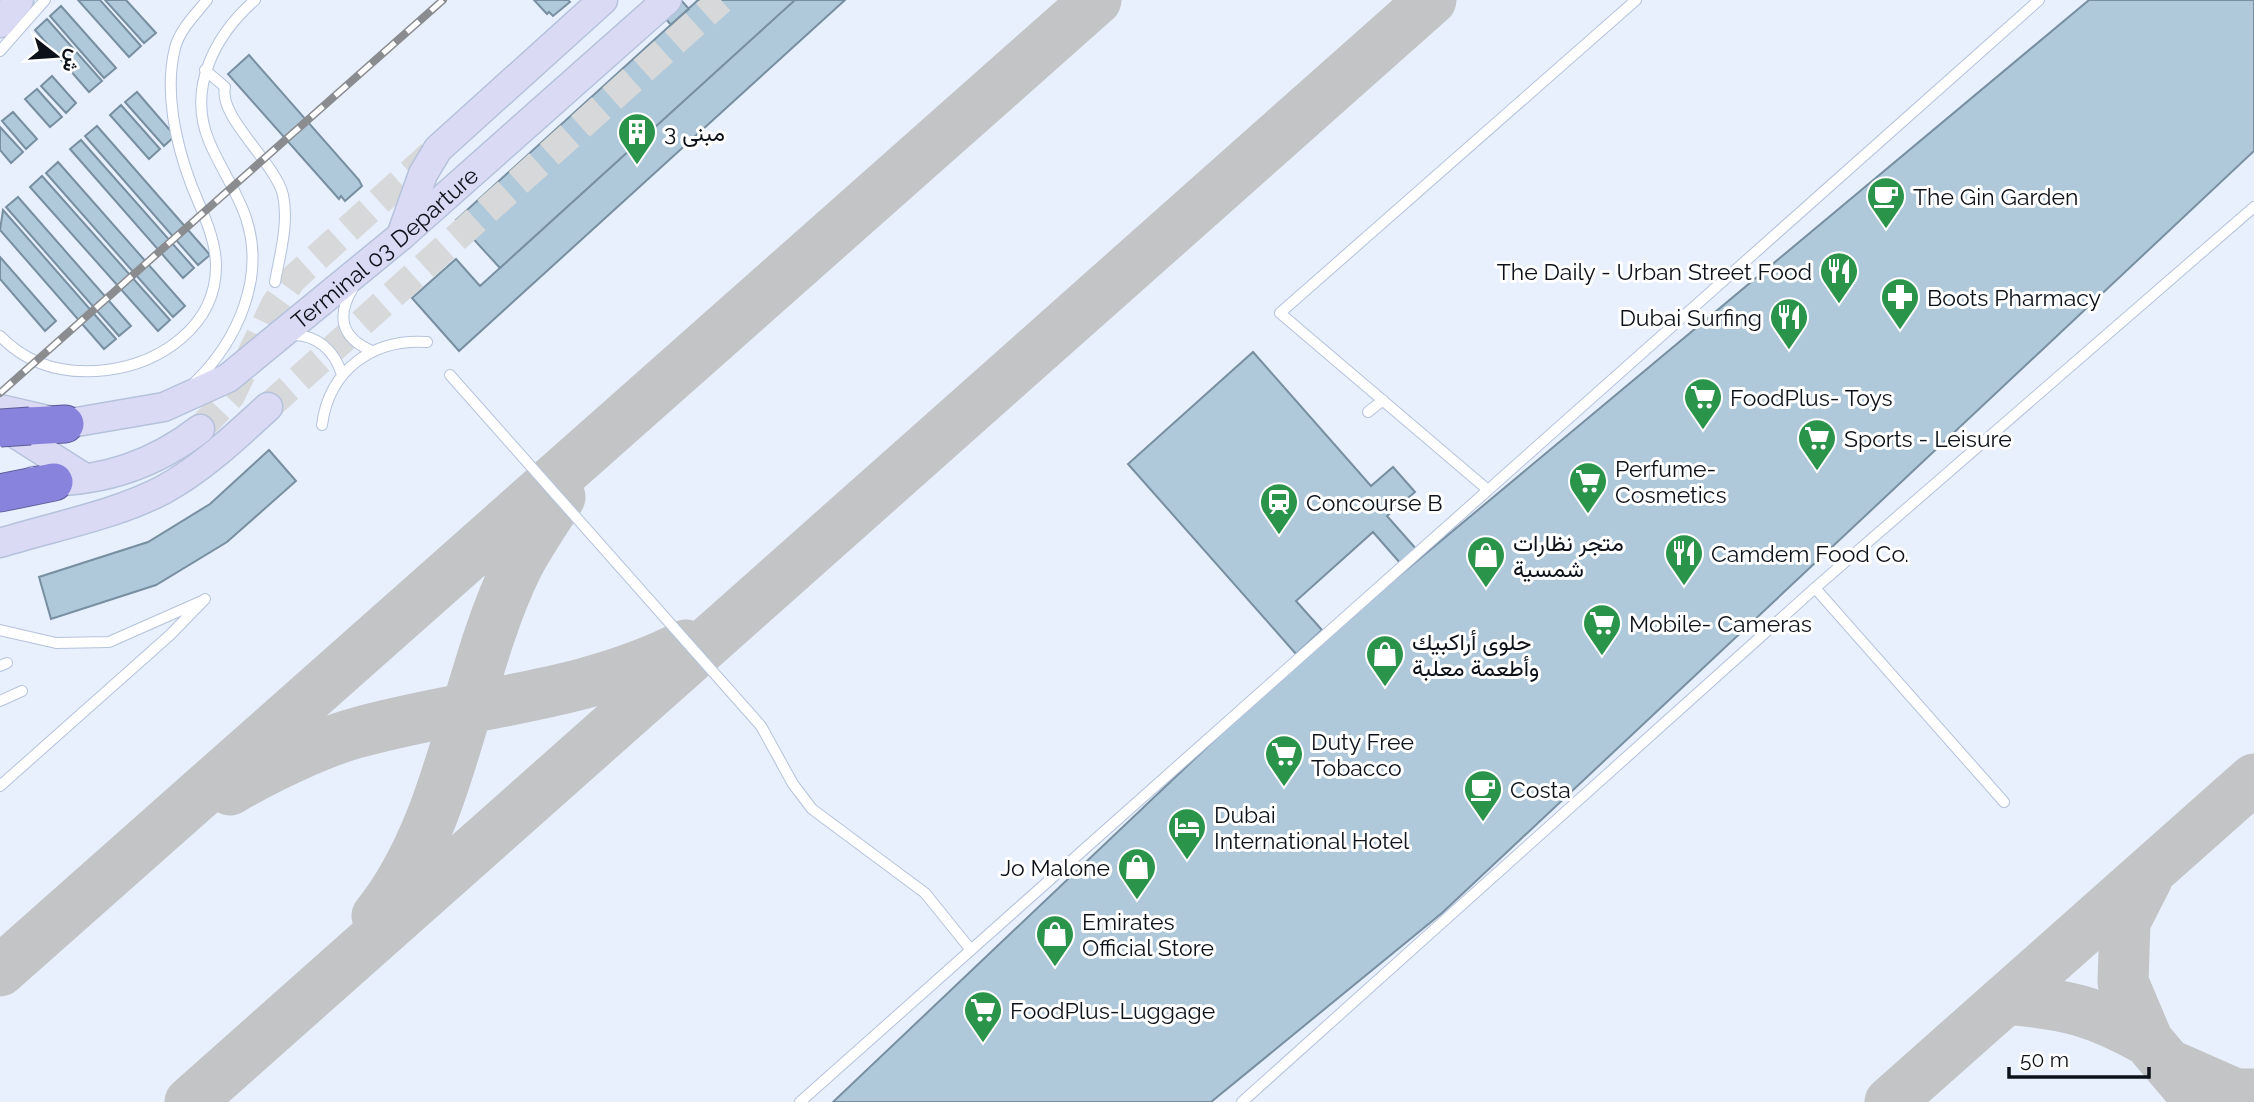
<svg xmlns="http://www.w3.org/2000/svg" width="2254" height="1102" font-family="Raleway,Vazirmatn,sans-serif">
  <style>
    .built { fill: #e8f0fd }
    .lines { fill: none; stroke-linecap: round; stroke-linejoin: round }
    .taxiway { stroke: #c2c4c6; stroke-width: 51 }
    .building { fill: #afc8da; stroke: #778fa0; stroke-width: 2 }
    .secondary-tunnel { stroke: #d7d8d9; stroke-width: 28; stroke-dasharray: 28 14; stroke-linecap: butt }
    .lane-casing { stroke: #b4c2db; stroke-width: 12 }
    .secondary-casing { stroke: #b4c2db; stroke-width: 31 }
    .highway-casing { stroke: #5d5b98; stroke-width: 39 }
    .lane { stroke: #fff; stroke-width: 10 }
    .secondary { stroke: #dbdaf4; stroke-width: 28 }
    .highway { stroke: #8883dc; stroke-width: 37 }
    .rail-casing { stroke: #8a8c90; stroke-width: 8 }
    .rail { stroke: #fff; stroke-width: 5; stroke-dasharray: 16; stroke-linecap: butt }
    .highway-bridge-casing { stroke: #5d5b98; stroke-width: 39; stroke-linecap: butt }
    .highway-bridge { stroke: #8883dc; stroke-width: 37 }
    .labels { text-anchor: middle; dominant-baseline: central; stroke-width: 6; stroke-linejoin: round; paint-order: stroke }
    .poi-label { font-size: 23px; fill: #0d121a; stroke: #fff; text-anchor: start }
    .street-label { font-size: 23px; fill: #0d121a; stroke: #fff }
  </style>
  <rect width="100%" height="100%" fill="#fbfbfb"/>
  <!-- built -->
  <path class="built" d="M0 0H2254V1102H0Z"/>
  <g class="lines">
    <!-- taxiway -->
    <path class="taxiway" d="M230 790C263 770 319 743 356 733 466 702 584 698 686 645
      M2147 879 2125 922 2123 982 2148 1041 2200 1102
      M377 916C454 820 464 674 518 565 530 542 546 519 560 497
      M0 971 1096 0
      M2006 999C2065 1004 2096 1011 2148 1041
      M2170 1065 2236 1094H2254
      M190 1102 1431 0
      M1890 1102 2254 779"/>
  </g>
  <!-- building -->
  <path class="building" d="M78 0H100L141 46 129 57Z
    M105 0H126L156 33 144 43Z
    M534 0H568L570 2 553 16 549 12 547 14Z
    M650 0H681L689 9 671 25Z
    M698 0H795L500 268 456 220Z
    M795 0H845L459 351 412 298 456 259 480 286Z
    M2089 0H2254V151L1442 913 1211 1102H833L1303 656Z
    M61 6 116 68 104 78 50 16Z
    M47 19 102 81 89 92 35 30Z
    M249 55 359 180 362 186 345 201 341 196 339 199 228 74Z
    M52 76 76 103 66 113 41 86Z
    M37 89 62 117 50 127 25 99Z
    M137 92 175 136 164 146 125 102Z
    M121 105 160 149 149 159 110 115Z
    M13 112 37 139 26 149 2 121Z
    M97 126 210 255 198 265 85 136Z
    M0 127 23 152 11 163 0 150Z
    M81 140 194 268 183 278 70 149Z
    M58 162 185 306 173 317 46 173Z
    M42 176 170 320 158 331 30 187Z
    M18 197 131 326 119 336 6 207Z
    M3 210 116 339 104 349 0 230Z
    M0 257 56 321 45 331 0 279Z
    M1253 352 1371 486 1393 467 1415 492 1387 516 1417 550 1401 564 1373 532 1296 601 1322 630 1296 654 1128 464Z
    M269 450 296 481 227 542 156 585 51 619 39 577 148 542 210 504Z"/>
  <g class="lines">
    <!-- secondary-tunnel -->
    <path class="secondary-tunnel" d="M268 407 721 0
      M200 429 231 396 275 304 293 279 437 149"/>
    <defs>
      <path id="lane" d="M0 51 45 0
        M205 70 225 87C218 117 275 162 283 195 289 223 280 254 275 282
        M353 288C336 316 341 338 372 351
        M291 335C317 334 335 351 342 375
        M0 336C29 366 67 375 107 370 161 363 216 326 216 266 216 237 201 210 191 184 176 144 164 92 175 48 180 29 195 15 207 0
        M450 375 761 726 793 784 812 809 925 893 971 950
        M195 382C237 341 266 278 246 218 237 191 220 168 209 141 187 88 215 35 255 0
        M1368 412 1383 400
        M322 425C329 370 373 338 427 342
        M1488 490 1280 313 1636 0
        M1815 588 2004 802
        M0 630 56 643 109 642 202 601
        M0 666 7 663
        M0 701 22 691
        M0 786 170 635 205 599
        M800 1102 2039 0
        M1242 1102 1815 588 2254 207"/>
      <g id="secondary">
        <path d="M0 23 19 0"/>
        <path d="M401 236 423 174 438 149 603 0"/>
        <path id="s1" d="M0 409 65 424 164 407 228 378 401 236 667 0"/>
        <path d="M0 424 85 478"/>
        <path d="M34 481C96 484 151 467 200 429"/>
        <path d="M0 543C54 526 113 516 163 490 203 468 235 437 268 407"/>
      </g>
      <path id="highway" d="M30 426 65 424
        M0 493 54 482"/>
    </defs>
    <!-- lane casing -->
    <use href="#lane" class="lane-casing"/>
    <!-- secondary casing -->
    <use href="#secondary" class="secondary-casing"/>
    <!-- highway casing -->
    <use href="#highway" class="highway-casing"/>
    <!-- lane -->
    <use href="#lane" class="lane"/>
    <!-- secondary -->
    <use href="#secondary" class="secondary"/>
    <!-- highway -->
    <use href="#highway" class="highway"/>
    <defs>
      <path id="rail" d="M0 393 443 0"/>
    </defs>
    <!-- rail casing -->
    <use href="#rail" class="rail-casing"/>
    <!-- rail -->
    <use href="#rail" class="rail"/>
    <defs>
      <path id="highway-bridge" d="M0 428 30 426"/>
    </defs>
    <!-- highway-bridge casing -->
    <use href="#highway-bridge" class="highway-bridge-casing"/>
    <!-- highway-bridge -->
    <use href="#highway-bridge" class="highway-bridge"/>
  </g>
  <!-- icons -->
  <defs>
    <symbol id="building-pin" viewBox="-11 -11 22 30"><path d="M0 17L-7.5 6A9.5 9.5 0 1 1 7.5 6Z" fill="#2b944b" stroke="#fff"/><path d="M-4-6H4V6H1V3H-1V6H-4ZM-2.5-4.3h1.7v1.8h-1.7ZM.8-4.3h1.7v1.8H.8ZM-2.5-1h1.7V.8h-1.7ZM.8-1h1.7V.8H.8Z" fill="#fff"/></symbol>
    <symbol id="cafe-pin" viewBox="-11 -11 22 30"><path d="M0 17L-7.5 6A9.5 9.5 0 1 1 7.5 6Z" fill="#2b944b" stroke="#fff"/><path d="M-5.5-4.5H6V0H3Q3 3.5 0 3.5H-2.5Q-5.5 3.5-5.5 0ZM3-3.2v2h1.7v-2ZM-6 4.5H4V6H-6Z" fill="#fff"/></symbol>
    <symbol id="restaurant-pin" viewBox="-11 -11 22 30"><path d="M0 17L-7.5 6A9.5 9.5 0 1 1 7.5 6Z" fill="#2b944b" stroke="#fff"/><path d="M-5-6h1v4h1v-4h1v4h1v-4h1v5L-1.5 .5V6h-2V.5L-5-1ZM5-6V6H3V1.5H1.5Q1.5-4 5-6Z" fill="#fff"/></symbol>
    <symbol id="pharmacy-pin" viewBox="-11 -11 22 30"><path d="M0 17L-7.5 6A9.5 9.5 0 1 1 7.5 6Z" fill="#2b944b" stroke="#fff"/><path d="M-2-6h4v4h4v4h-4v4h-4v-4h-4v-4h4Z" fill="#fff"/></symbol>
    <symbol id="supermarket-pin" viewBox="-11 -11 22 30"><path d="M0 17L-7.5 6A9.5 9.5 0 1 1 7.5 6Z" fill="#2b944b" stroke="#fff"/><path d="M-6-5.5h2.5l.6 2H6L4.5 2H-2.5L-4.4-4H-6ZM-1.5 3.2a1.3 1.3 0 1 0 .1 0ZM3 3.2a1.3 1.3 0 1 0 .1 0Z" fill="#fff"/></symbol>
    <symbol id="station-pin" viewBox="-11 -11 22 30"><path d="M0 17L-7.5 6A9.5 9.5 0 1 1 7.5 6Z" fill="#2b944b" stroke="#fff"/><path d="M-3-6H3Q5-6 5-4V2Q5 4 3 4L4.5 6H3L1.5 4h-3L-3 6H-4.5L-3 4Q-5 4-5 2V-4Q-5-6-3-6ZM-3.5-4v3h7v-3ZM-3.5 1v1.5H-2V1ZM2 1v1.5H3.5V1Z" fill="#fff"/></symbol>
    <symbol id="shop-pin" viewBox="-11 -11 22 30"><path d="M0 17L-7.5 6A9.5 9.5 0 1 1 7.5 6Z" fill="#2b944b" stroke="#fff"/><path d="M-5-2.5h2.3a2.7 3.5 0 0 1 5.4 0H5L5.5 6h-11ZM-1.5-2.5h3a1.5 2.3 0 0 0-3 0Z" fill="#fff"/></symbol>
    <symbol id="hotel-pin" viewBox="-11 -11 22 30"><path d="M0 17L-7.5 6A9.5 9.5 0 1 1 7.5 6Z" fill="#2b944b" stroke="#fff"/><path d="M-6-4.5h1.5V1H6V5H4.5V3h-9V5H-6ZM-4 0a1.8 1.8 0 1 1 3.6 0ZM.5 0V-2.5h3Q6-2.5 6 0Z" fill="#fff"/></symbol>
  </defs>
  <g fill-rule="evenodd">
    <use href="#building-pin" x="615" y="110" width="44" height="60"/>
    <use href="#cafe-pin" x="1864" y="174" width="44" height="60"/>
    <use href="#restaurant-pin" x="1817" y="249" width="44" height="60"/>
    <use href="#pharmacy-pin" x="1878" y="275" width="44" height="60"/>
    <use href="#restaurant-pin" x="1767" y="295" width="44" height="60"/>
    <use href="#supermarket-pin" x="1681" y="375" width="44" height="60"/>
    <use href="#supermarket-pin" x="1795" y="416" width="44" height="60"/>
    <use href="#supermarket-pin" x="1566" y="459" width="44" height="60"/>
    <use href="#station-pin" x="1257" y="480" width="44" height="60"/>
    <use href="#restaurant-pin" x="1662" y="531" width="44" height="60"/>
    <use href="#shop-pin" x="1464" y="533" width="44" height="60"/>
    <use href="#supermarket-pin" x="1580" y="601" width="44" height="60"/>
    <use href="#shop-pin" x="1363" y="632" width="44" height="60"/>
    <use href="#supermarket-pin" x="1262" y="732" width="44" height="60"/>
    <use href="#cafe-pin" x="1461" y="767" width="44" height="60"/>
    <use href="#hotel-pin" x="1165" y="805" width="44" height="60"/>
    <use href="#shop-pin" x="1115" y="845" width="44" height="60"/>
    <use href="#shop-pin" x="1033" y="912" width="44" height="60"/>
    <use href="#supermarket-pin" x="961" y="988" width="44" height="60"/>
  </g>
  <g class="labels">
    <!-- poi labels -->
    <g class="poi-label">
      <text x="664" y="132">مبنى 3</text>
      <text x="1913" y="196">The Gin Garden</text>
      <text x="1812" y="271" text-anchor="end">The Daily - Urban Street Food</text>
      <text x="1927" y="297">Boots Pharmacy</text>
      <text x="1762" y="317" text-anchor="end">Dubai Surfing</text>
      <text x="1730" y="397">FoodPlus- Toys</text>
      <text x="1844" y="438">Sports - Leisure</text>
      <text x="1615" y="468">Perfume-<tspan x="1615" dy="26">Cosmetics</tspan></text>
      <text x="1306" y="502">Concourse B</text>
      <text x="1513" y="542">متجر نظارات<tspan x="1513" dy="26">شمسية</tspan></text>
      <text x="1711" y="553">Camdem Food Co.</text>
      <text x="1629" y="623">Mobile- Cameras</text>
      <text x="1412" y="641">حلوى أراكبيك<tspan x="1412" dy="26">وأطعمة معلبة</tspan></text>
      <text x="1311" y="741">Duty Free<tspan x="1311" dy="26">Tobacco</tspan></text>
      <text x="1510" y="789">Costa</text>
      <text x="1214" y="814">Dubai<tspan x="1214" dy="26">International Hotel</tspan></text>
      <text x="1110" y="867" text-anchor="end">Jo Malone</text>
      <text x="1082" y="921">Emirates<tspan x="1082" dy="26">Official Store</tspan></text>
      <text x="1010" y="1010">FoodPlus-Luggage</text>
    </g>
    <!-- street labels -->
    <g class="street-label">
      <text stroke="none"><textPath href="#s1" startOffset="441">Terminal 03 Departure</textPath></text>
    </g>
  </g>
  <!-- north arrow -->
  <g transform="translate(56 56) rotate(107)" stroke="#ffffff" stroke-width="5" paint-order="stroke">
  <path d="M0-5L12 26L0 18L-12 26Z" fill="#0d121a"/>
  <text y="-10" font-size="19" font-weight="bold" text-anchor="middle" fill="#0d121a">ش</text>
  </g>
  <!-- scale -->
  <path d="M2009 1067v10h140v-10" fill="none" stroke="#0d121a" stroke-width="3.5"/>
  <text x="2020" y="1067" font-size="21" fill="#0d121a" stroke="#ffffff" stroke-width="5" paint-order="stroke">50 m</text>
</svg>
